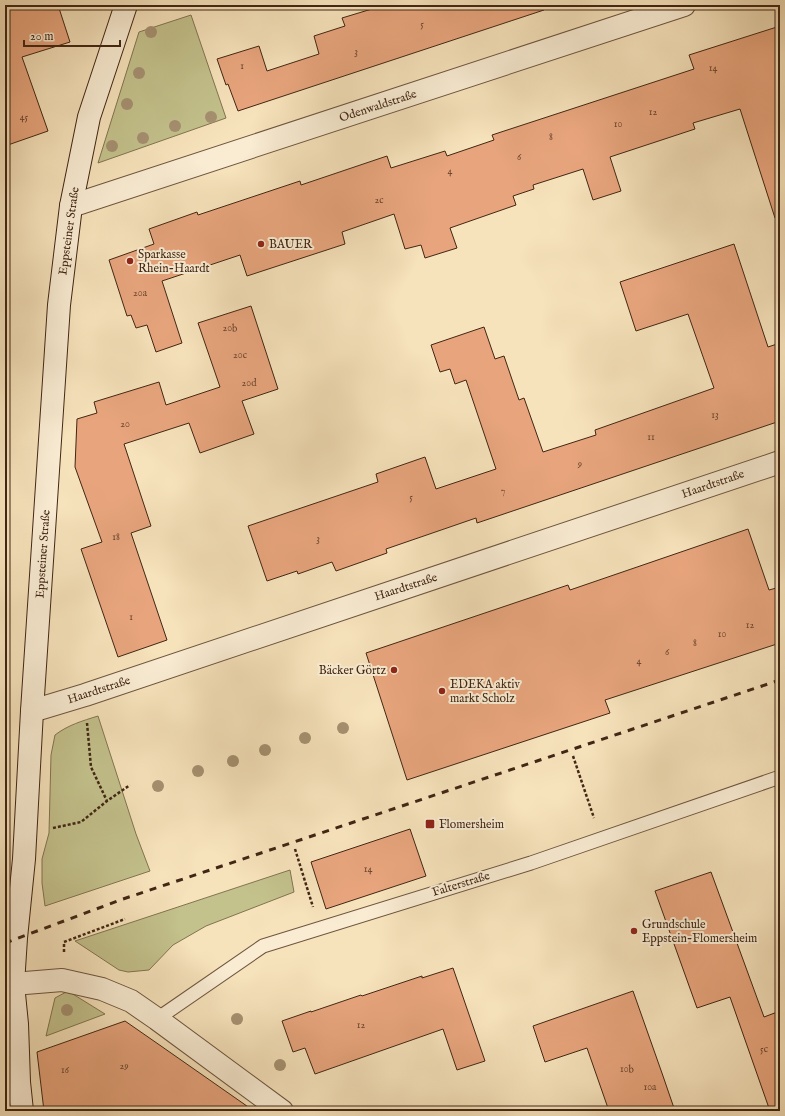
<svg xmlns="http://www.w3.org/2000/svg" width="785" height="1116" font-family="'IM FELL English',serif">
  <style>
    .green { fill: #c3c18c; stroke: #827450 }
    .building { fill: #e8a57d; stroke: #412614 }
    .lines { fill: none; stroke-linecap: round; stroke-linejoin: round }
    .service-casing { stroke: #6e553e; stroke-width: 15 }
    .minor-casing { stroke: #6e553e; stroke-width: 24 }
    .secondary-casing { stroke: #412614; stroke-width: 24 }
    .path { stroke: #412614; stroke-width: 2.5; stroke-dasharray: 3 2; stroke-linecap: butt }
    .service { stroke: #f9ecd3; stroke-width: 13 }
    .minor { stroke: #f9ecd3; stroke-width: 22 }
    .secondary { stroke: #f9ecd3; stroke-width: 22 }
    .rail { stroke: #412614; stroke-width: 3; stroke-dasharray: 7 7; stroke-linecap: butt }
    .tree { fill: #a59070 }
    .poi-dot { fill: #8f2418; stroke: #f9ecd3; stroke-width: 1.5 }
    .labels { text-anchor: middle; dominant-baseline: central; stroke-width: 4; stroke-linejoin: round; paint-order: stroke }
    .number-label { font-size: 10px; fill: #6b462e }
    .street-label { font-size: 12px; fill: #412614; stroke: #f9ecd3 }
    .poi-label { font-size: 12px; fill: #412614; stroke: #f9ecd3; text-anchor: start }
  </style>
  <rect width="100%" height="100%" fill="#f6e2bb"/>
  <filter id="stains"><feTurbulence type="fractalNoise" baseFrequency=".005" numOctaves="4"/><feColorMatrix values="0 0 0 0 .2 0 0 0 0 .09 0 0 0 0 .02 0 0 0 .5 -.17"/></filter>
  <radialGradient id="worn" r=".72"><stop offset=".6" stop-color="#630" stop-opacity="0"/><stop offset="1" stop-color="#630" stop-opacity=".3"/></radialGradient>
  <!-- green -->
  <path class="green" d="M191 15 226 118 98 163 139 32Z
    M98 716 136 834 150 871 45 906 42 883V859L49 833 51 755 55 735C68 725 82 721 98 716Z
    M290 870 294 892 206 926 173 945 149 970 128 972 119 970 75 941Z
    M68 991 105 1014 46 1036 55 998Z"/>
  <!-- building -->
  <path class="building" d="M5 5H58L70 42 22 57 48 131 5 146Z
    M385 5H543L544 10 238 111 228 84 226 85 217 59 259 46 267 71 319 54 314 36 345 26 342 18Z
    M780 26V217L775 218 740 109 693 123 695 129 610 157 621 191 593 200 583 169 533 185 534 189 513 196 516 205 450 228 457 248 425 258 421 245 405 249 394 214 342 232 345 244 247 276 240 255 162 281 182 343 156 352 147 325 136 328 131 315 127 316 109 260 154 244 149 229 197 212 198 215 300 181 301 185 387 156 391 168 445 151 447 156 494 140 492 135 694 69 689 55Z
    M734 244 768 347 780 343V421L477 523 476 518 386 549 387 553 336 571 332 562 298 574 297 571 267 581 248 526 378 482 376 474 425 457 436 489 496 469 466 380 455 384 450 369 440 372 431 345 484 327 495 359 504 356 519 400 524 398 543 452 596 435 595 430 714 388 688 314 636 331 620 282Z
    M251 306 278 389 242 401 254 434 200 453 189 423 124 444 151 526 131 533 167 640 118 657 81 549 102 542 75 467 77 419 97 413 94 402 159 382 166 405 220 387 198 323Z
    M748 529 769 590 780 587V643L605 700 610 713 407 780 366 653 568 585 570 590Z
    M410 829 426 876 326 909 311 862Z
    M711 872 764 1017 780 1011V1111H770L730 997 697 1008 655 891Z
    M453 968 485 1061 457 1070 443 1029 315 1074 305 1048 293 1052 282 1021 311 1011V1012L361 995 362 996 422 976V978Z
    M633 991 663 1076 675 1111H609L587 1048 545 1062 533 1026Z
    M125 1021 161 1046 254 1111H44L37 1052Z"/>
  <g class="lines">
    <defs>
      <path id="service" d="M157 1019 263 946 531 863 780 777"/>
      <path id="minor" d="M71 206 684 5
        M32 711 85 695 780 462
        M13 984 62 980 102 989 131 1001 157 1019 282 1111"/>
      <path id="secondary" d="M22 1111 19 1082 17 1024 13 984 16 938 24 859 32 711 59 305 71 206 89 117 126 5"/>
    </defs>
    <!-- service casing -->
    <use href="#service" class="service-casing"/>
    <!-- minor casing -->
    <use href="#minor" class="minor-casing"/>
    <!-- secondary casing -->
    <use href="#secondary" class="secondary-casing"/>
    <!-- path -->
    <path class="path" d="M87 723 91 767 107 801
      M573 756 594 818
      M53 828 81 822 107 801 130 785
      M295 849 313 907
      M64 952V942L125 919"/>
    <!-- service -->
    <use href="#service" class="service"/>
    <!-- minor -->
    <use href="#minor" class="minor"/>
    <!-- secondary -->
    <use href="#secondary" class="secondary"/>
    <!-- rail -->
    <path class="rail" d="M5 943 123 899 780 680"/>
  </g>
  <!-- trees -->
  <g class="tree">
    <circle cx="151" cy="32" r="6"/>
    <circle cx="139" cy="73" r="6"/>
    <circle cx="127" cy="104" r="6"/>
    <circle cx="211" cy="117" r="6"/>
    <circle cx="175" cy="126" r="6"/>
    <circle cx="143" cy="138" r="6"/>
    <circle cx="112" cy="146" r="6"/>
    <circle cx="343" cy="728" r="6"/>
    <circle cx="305" cy="738" r="6"/>
    <circle cx="265" cy="750" r="6"/>
    <circle cx="233" cy="761" r="6"/>
    <circle cx="198" cy="771" r="6"/>
    <circle cx="158" cy="786" r="6"/>
    <circle cx="67" cy="1010" r="6"/>
    <circle cx="237" cy="1019" r="6"/>
    <circle cx="280" cy="1065" r="6"/>
  </g>
  <!-- markers -->
  <g class="poi-dot">
    <circle cx="261" cy="244" r="4"/>
    <circle cx="130" cy="261" r="4"/>
    <circle cx="394" cy="670" r="4"/>
    <circle cx="442" cy="691" r="4"/>
    <rect x="425" y="819" width="10" height="10" rx="2"/>
    <circle cx="634" cy="931" r="4"/>
  </g>
  <g class="labels">
    <!-- number labels -->
    <g class="number-label">
      <text x="422" y="24">5</text>
      <text x="356" y="52">3</text>
      <text x="242" y="66">1</text>
      <text x="713" y="68">14</text>
      <text x="653" y="112">12</text>
      <text x="24" y="117">45</text>
      <text x="618" y="124">10</text>
      <text x="551" y="137">8</text>
      <text x="519" y="157">6</text>
      <text x="450" y="171">4</text>
      <text x="379" y="200">2c</text>
      <text x="140" y="293">20a</text>
      <text x="230" y="328">20b</text>
      <text x="240" y="355">20c</text>
      <text x="249" y="383">20d</text>
      <text x="715" y="415">13</text>
      <text x="125" y="424">20</text>
      <text x="651" y="437">11</text>
      <text x="580" y="464">9</text>
      <text x="503" y="491">7</text>
      <text x="411" y="497">5</text>
      <text x="116" y="537">18</text>
      <text x="318" y="539">3</text>
      <text x="131" y="617">1</text>
      <text x="750" y="625">12</text>
      <text x="722" y="634">10</text>
      <text x="695" y="643">8</text>
      <text x="667" y="652">6</text>
      <text x="639" y="661">4</text>
      <text x="368" y="869">14</text>
      <text x="361" y="1025">12</text>
      <text x="764" y="1049">5c</text>
      <text x="124" y="1066">29</text>
      <text x="627" y="1069">10b</text>
      <text x="65" y="1070">16</text>
      <text x="650" y="1087">10a</text>
    </g>
    <!-- street labels -->
    <g class="street-label">
      <text transform="translate(378 106) rotate(-18)">Odenwaldstraße</text>
      <text transform="translate(69 231) rotate(-82)">Eppsteiner Straße</text>
      <text transform="translate(713 484) rotate(-19)">Haardtstraße</text>
      <text transform="translate(43 554) rotate(-86)">Eppsteiner Straße</text>
      <text transform="translate(406 587) rotate(-18)">Haardtstraße</text>
      <text transform="translate(99 690) rotate(-18)">Haardtstraße</text>
      <text transform="translate(461 884) rotate(-17)">Falterstraße</text>
    </g>
    <!-- poi labels -->
    <g class="poi-label">
      <text x="269" y="244">BAUER</text>
      <text x="138" y="254">Sparkasse<tspan x="138" dy="14">Rhein-Haardt</tspan></text>
      <text x="386" y="670" text-anchor="end">Bäcker Görtz</text>
      <text x="450" y="684">EDEKA aktiv<tspan x="450" dy="14">markt Scholz</tspan></text>
      <text x="439" y="824">Flomersheim</text>
      <text x="642" y="924">Grundschule<tspan x="642" dy="14">Eppstein-Flomersheim</tspan></text>
    </g>
  </g>
  <!-- margin -->
  <rect width="785" height="1116" fill="none" stroke="#f6e2bb" stroke-width="20"/>
  <rect x="6" y="6" width="773" height="1104" fill="none" stroke="#412614" stroke-width="2"/>
  <rect x="10" y="10" width="765" height="1096" fill="none" stroke="#412614"/>
  <!-- scale -->
  <path d="M24 40v6h96v-6" fill="none" stroke="#412614" stroke-width="2"/>
  <text x="30" y="40" font-size="12" fill="#412614" stroke="#f9ecd3" stroke-width="3" paint-order="stroke">20 m</text>
  <rect width="100%" height="100%" filter="url(#stains)"/>
  <rect width="100%" height="100%" fill="url(#worn)"/>
</svg>
